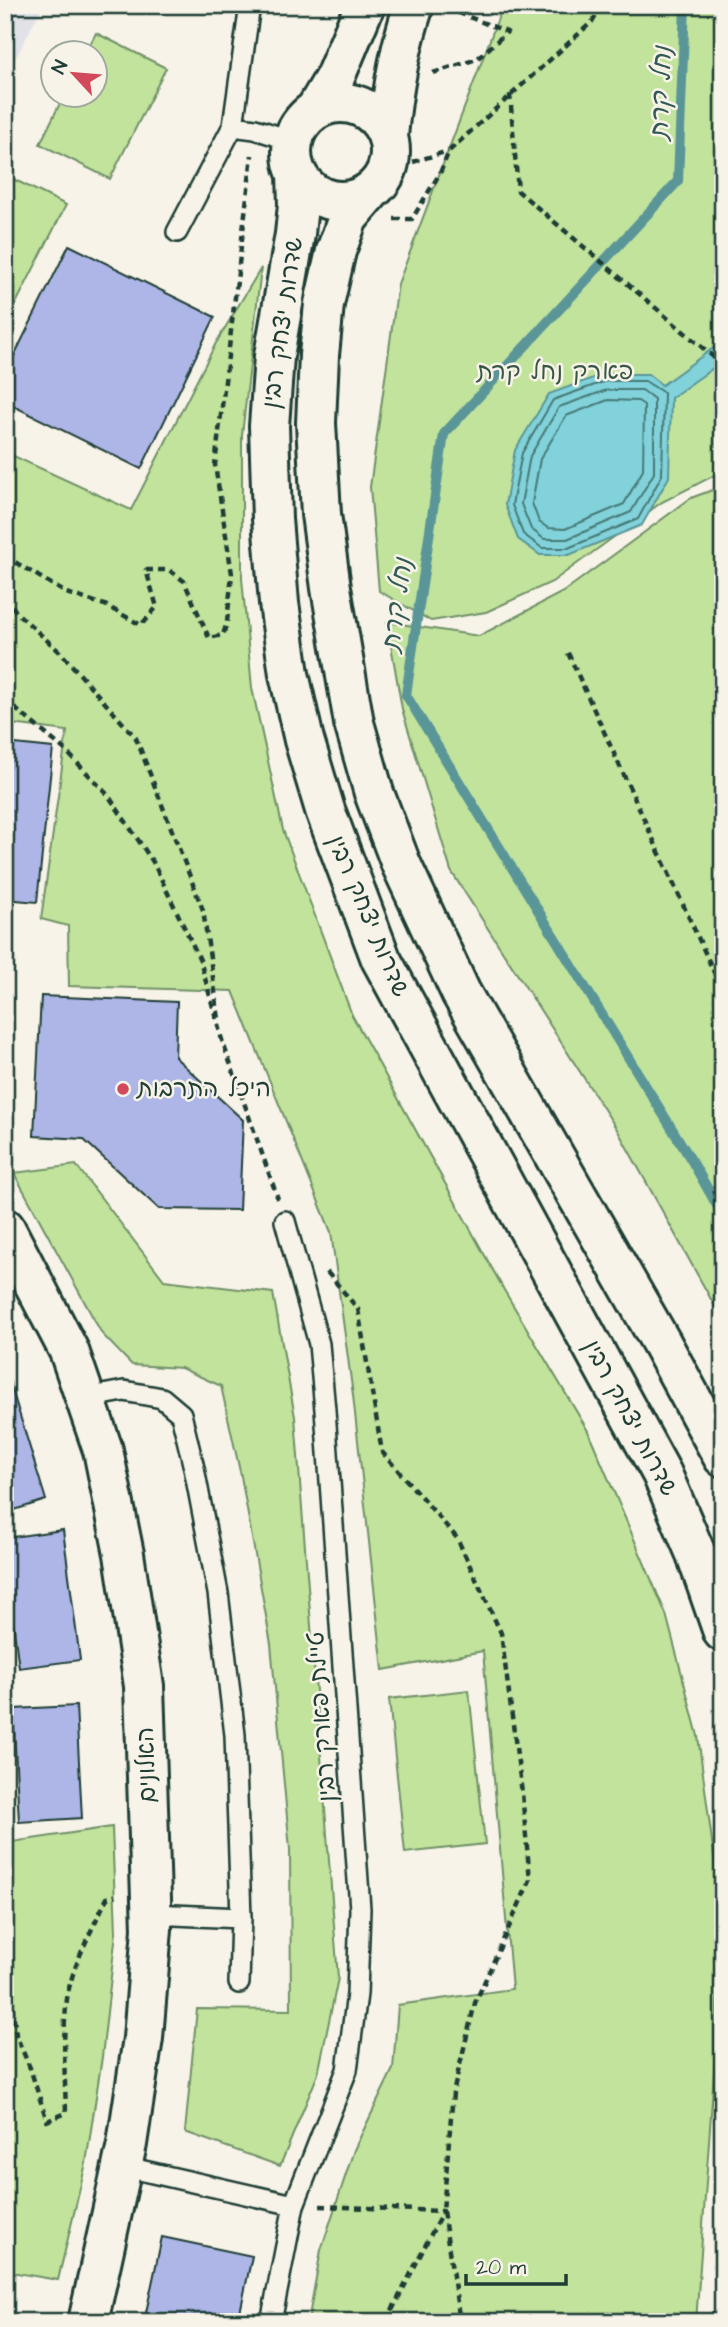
<svg xmlns="http://www.w3.org/2000/svg" width="728" height="2327" font-family="'Architects Daughter','Playpen Sans Hebrew',sans-serif">
  <style>
    .built { fill: #e1e1e8 }
    .green { fill: #c2e39c; stroke: #709068; stroke-width: 2 }
    .water { fill: #81d2da; stroke: #5a9698; stroke-width: 2 }
    .lines { fill: none; stroke-linecap: round; stroke-linejoin: round }
    .shore { stroke: #467976; stroke-width: 2 }
    .stream { stroke: #5a9698; stroke-width: 10 }
    .building { fill: #adb6e7; stroke: #1f3d34; stroke-width: 2 }
    .service-casing { stroke: #1f3d34; stroke-width: 24 }
    .minor-casing { stroke: #1f3d34; stroke-width: 44 }
    .secondary-casing { stroke: #1f3d34; stroke-width: 44 }
    .path { stroke: #1f3d34; stroke-width: 4.5; stroke-dasharray: 7 5; stroke-linecap: butt }
    .service { stroke: #f7f3e8; stroke-width: 19 }
    .minor { stroke: #f7f3e8; stroke-width: 38 }
    .secondary { stroke: #f7f3e8; stroke-width: 38 }
    .poi-dot { fill: #d1495b; stroke: #f7f3e8; stroke-width: 2.5 }
    .labels { text-anchor: middle; dominant-baseline: central; stroke-width: 5; stroke-linejoin: round; paint-order: stroke }
    .street-label { font-size: 24px; fill: #1f3d34; stroke: #f7f3e8 }
    .park-label { font-size: 24px; fill: #375644; stroke: #f7f3e8 }
    .poi-label { font-size: 24px; fill: #1f3d34; stroke: #f7f3e8; text-anchor: start }
    .water-label { font-size: 26px; font-style: italic; fill: #335b55; stroke: #f7f3e8 }
  </style>
  <rect width="100%" height="100%" fill="#f7f3e8"/>
  <filter id="ink" filterUnits="userSpaceOnUse"><feTurbulence type="fractalNoise" baseFrequency=".0143" numOctaves="2"/><feDisplacementMap in="SourceGraphic" scale="14" xChannelSelector="R" yChannelSelector="G"/><feConvolveMatrix kernelMatrix="1 2 1 2 8 2 1 2 1" color-interpolation-filters="sRGB"/></filter>
  <g filter="url(#ink)">
    <!-- built -->
    <path class="built" d="M5 5H43L5 79Z"/>
    <!-- green -->
    <path class="green" d="M503 5H723V471L662 502 552 582 486 612 431 621 379 591 370 487 398 284Z
      M96 33 166 68 110 179 40 144 64 95 94 94V52H86Z
      M5 175 66 205 5 325Z
      M261 268 242 435V578L252 688 283 830 352 1015 504 1290 588 1431 666 1614 698 1736 720 1901 716 2044 696 2322H308L321 2250 354 2150 393 2069 398 2005 512 1989 483 1651 383 1670 353 1395 331 1232 233 991 69 986 68 926 41 919 67 731 5 723V452L131 510 216 343Z
      M723 486V1321L618 1131 451 871 402 709 387 622 479 636 563 592 691 498Z
      M76 1165 164 1280 273 1293 295 1417 338 1978 318 2074 280 2166 185 2132 197 2009 291 2010 290 1849 271 1644 241 1476 221 1386 181 1368 132 1365 102 1334 14 1173Z
      M469 1690 485 1844 405 1853 389 1699Z
      M112 1827 116 1932 102 2057 86 2163 58 2280 5 2271V2124L8 2109 5 2108V1843Z"/>
    <!-- water -->
    <path class="water" d="M723 341V361L671 398 669 477 642 525 569 555H540L518 539 505 505 515 450 549 394 604 374H648L662 385Z"/>
    <g class="lines">
      <!-- shore -->
      <path class="shore" d="M606 381H645L664 393 662 475 638 519 568 548H542L523 534 512 505 522 453 553 400Z
        M607 390H642L654 399V473L631 512 567 539H544L531 529 521 504 530 456 559 407Z
        M608 400 638 401 644 405 643 470 624 504 565 529 548 528 539 522 532 503 540 459 566 416Z"/>
      <!-- stream -->
      <path class="stream" d="M685 5 678 181 444 434 406 695 693 1163 723 1216"/>
    </g>
    <!-- building -->
    <path class="building" d="M69 245 215 317 141 469 5 402V374Z
      M5 743 53 748 37 902 5 899Z
      M41 996 177 1002 175 1057 243 1120 239 1210 159 1209 83 1139 34 1136Z
      M5 1367 46 1500 5 1513Z
      M63 1530 80 1660 19 1668 5 1561V1538Z
      M76 1706 82 1818 19 1822 13 1709Z
      M162 2237 252 2256 238 2322H144Z"/>
    <g class="lines">
      <defs>
        <path id="service" d="M233 126 250 5
          M177 232 233 126 255 129 293 141
          M86 1398 124 1391 162 1398 181 1414 194 1468 218 1593 235 1735 241 1918 239 1983
          M152 1914 241 1918
          M122 2166 294 2205 347 2070 357 1994 360 1909 325 1410 319 1344 285 1221
          M271 2322 294 2205"/>
        <path id="minor" d="M5 1228 69 1351 103 1450 124 1554 144 1686 152 1929 143 2038 127 2144 88 2322"/>
        <path id="secondary" d="M292 152a49 49 0 1 1 98 0a49 49 0 1 1-98 0Z
          M316 109 335 77 365 5
          M388 136C392 92 400 47 414 5
          M297 174 298 205 295 234 274 356 269 426 272 519 279 603 289 674 304 740 325 810 381 959 662 1474 696 1554 723 1632
          M370 192 348 218 336 251 324 304 319 355 316 423 321 514 331 588 354 723 374 793 401 864 461 993 662 1344 723 1457"/>
      </defs>
      <!-- service casing -->
      <use href="#service" class="service-casing"/>
      <!-- minor casing -->
      <use href="#minor" class="minor-casing"/>
      <!-- secondary casing -->
      <use href="#secondary" class="secondary-casing"/>
      <!-- path -->
      <path class="path" d="M433 73 477 59 507 32 449 9
        M510 94 518 191 723 365
        M413 162 448 151
        M394 219H412L440 173 449 151 593 21 602 5
        M5 556 66 593 105 605 141 625 157 607 146 570H169L184 581 209 638 223 635 227 622 232 574 215 465 252 155
        M5 596 17 613 61 653 136 738 203 910 219 1019
        M568 653 723 992
        M5 700 65 750 108 795 153 862 200 960 222 1040 278 1199
        M327 1272 358 1309 382 1452 457 1538 501 1633 522 1793 530 1880 475 2003 453 2093 443 2211 460 2322
        M5 1946 16 2035 30 2068 47 2121 66 2113C65 2075 62 2036 67 1999 71 1968 93 1927 107 1898L115 1896
        M320 2206 443 2211 386 2322"/>
      <!-- service -->
      <use href="#service" class="service"/>
      <!-- minor -->
      <use href="#minor" class="minor"/>
      <!-- secondary -->
      <use href="#secondary" class="secondary"/>
    </g>
  </g>
  <!-- markers -->
  <circle class="poi-dot" cx="123" cy="1089" r="7"/>
  <g class="labels">
    <!-- street labels -->
    <g class="street-label">
      <text transform="translate(283 323) rotate(-82)">שדרות יצחק רבין</text>
      <text transform="translate(368 916) rotate(67)">שדרות יצחק רבין</text>
      <text transform="translate(630 1418) rotate(62)">שדרות יצחק רבין</text>
      <text transform="translate(322 1717) rotate(-94)">טיילת פארק רבין</text>
      <text transform="translate(147 1765) rotate(-92)">האלונים</text>
    </g>
    <!-- park labels -->
    <g class="park-label">
      <text x="555" y="372">פארק נחל קרת</text>
    </g>
    <!-- poi labels -->
    <g class="poi-label">
      <text x="137" y="1089">היכל התרבות</text>
    </g>
    <!-- water labels -->
    <g class="water-label">
      <text transform="translate(661 93) rotate(-88)">נחל קרת</text>
      <text transform="translate(397 605) rotate(-82)">נחל קרת</text>
    </g>
  </g>
  <!-- margin -->
  <rect width="728" height="2327" fill="none" stroke="#f7f3e8" stroke-width="28"/>
  <rect x="14" y="14" width="700" height="2299" fill="none" stroke="#1f3d34" stroke-width="2.5" filter="url(#ink)"/>
  <!-- north arrow -->
  <g transform="translate(74 74) rotate(296)"><circle r="33" fill="#f7f3e8" stroke="#a1aaa0" stroke-width="2"/>
  <path d="M0-5L12 26L0 18L-12 26Z" fill="#d1495b"/>
  <text y="-10" font-size="19" font-weight="bold" text-anchor="middle" fill="#1f3d34">N</text>
  </g>
  <!-- scale -->
  <path d="M466 2274v10h100v-10" fill="none" stroke="#1f3d34" stroke-width="3.5"/>
  <text x="476" y="2274" font-size="21" fill="#1f3d34" stroke="#f7f3e8" stroke-width="5" paint-order="stroke">20 m</text>
</svg>
